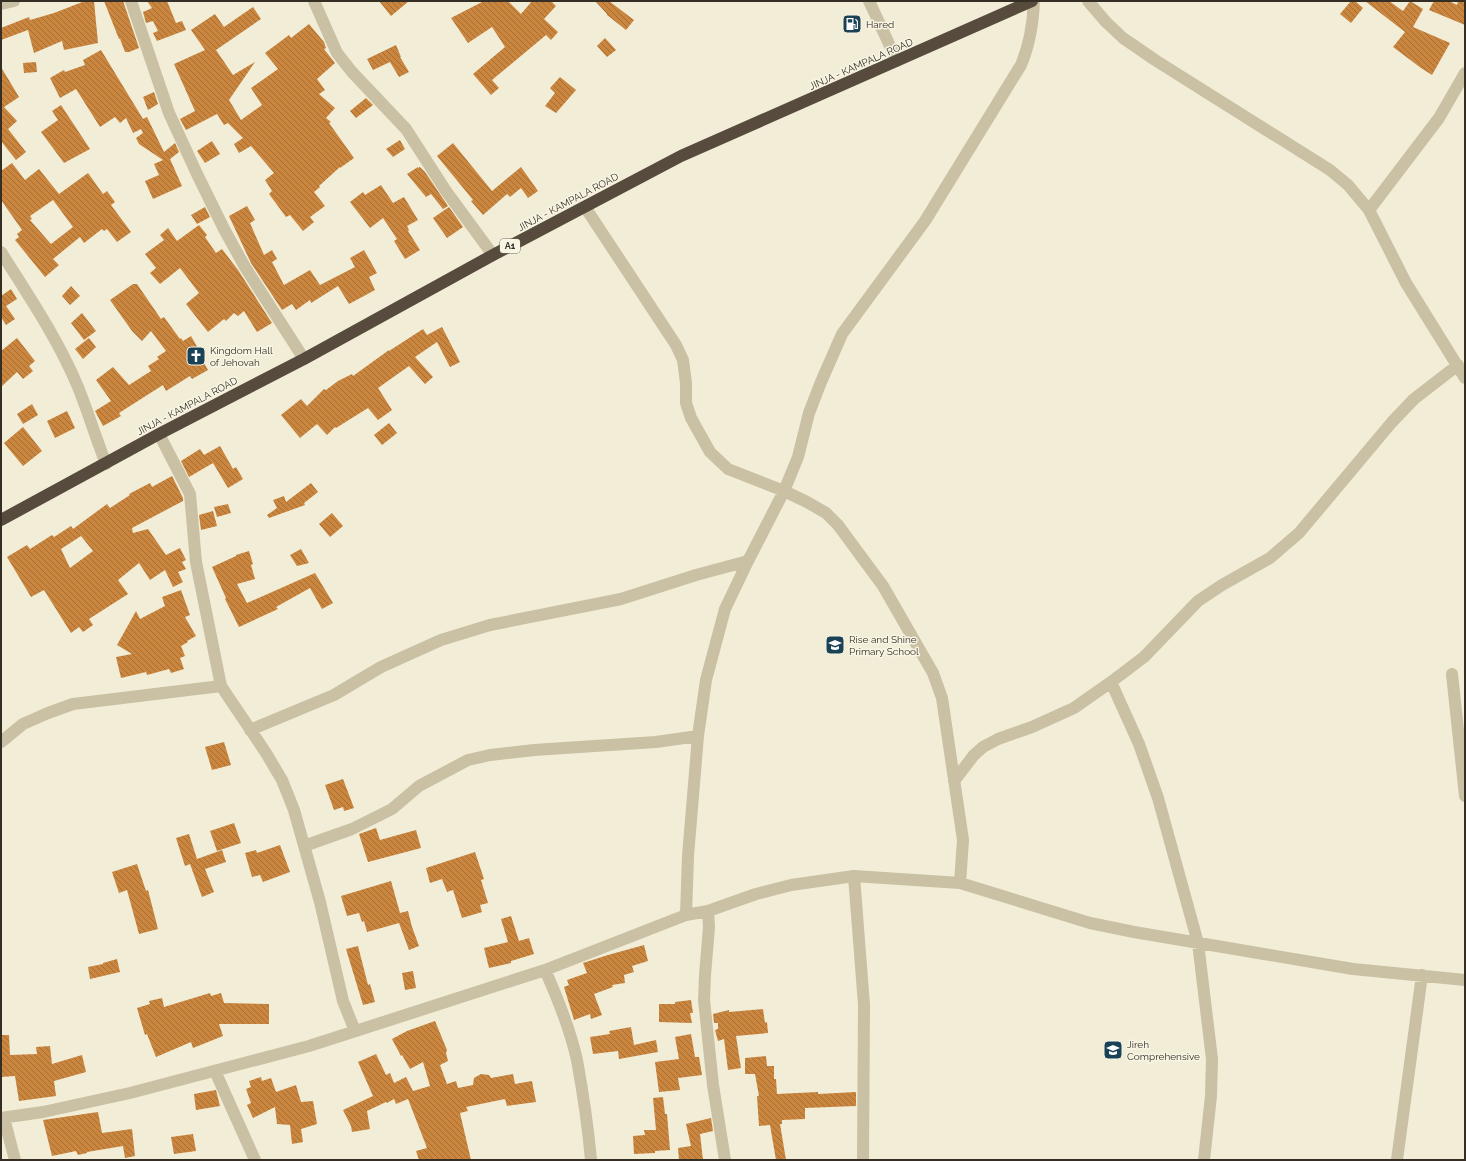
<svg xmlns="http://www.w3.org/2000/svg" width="1466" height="1161" font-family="Raleway,sans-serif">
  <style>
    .building { fill: url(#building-back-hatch); fill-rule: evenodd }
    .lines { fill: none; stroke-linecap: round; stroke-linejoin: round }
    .minor { stroke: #cac0a3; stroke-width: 12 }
    .highway { stroke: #564b3c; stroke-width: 12 }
    .labels { text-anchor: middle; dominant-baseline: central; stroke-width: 3; stroke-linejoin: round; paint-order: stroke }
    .shield { fill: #f9f5e4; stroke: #706a5e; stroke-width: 1 }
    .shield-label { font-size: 9px; font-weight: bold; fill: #352e25 }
    .poi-label { font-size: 10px; fill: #352e25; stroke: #f9f5e4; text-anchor: start }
    .street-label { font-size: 10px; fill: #352e25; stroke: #f9f5e4 }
  </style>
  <defs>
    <pattern id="building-back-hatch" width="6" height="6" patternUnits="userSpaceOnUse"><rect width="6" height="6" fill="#ca863e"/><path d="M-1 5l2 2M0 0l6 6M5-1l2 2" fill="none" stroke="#a56e34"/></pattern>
  </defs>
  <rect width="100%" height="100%" fill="#f2edd7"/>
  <!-- building -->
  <path class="building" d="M85 1H94L98 43 64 50 62 41 34 53 28 30 1 40V28L29 17 30 20 54 13Z
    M104 1H123L139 48 129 52H125L120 39 122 38 119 39Z
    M147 1H167L176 23 182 21 186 30 157 41 153 33 158 31 153 21 146 23 143 12 152 8Z
    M379 1H409L391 16Z
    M484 1H508L521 14 532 1H551L556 6 544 19 558 32 551 40 546 35 492 80 499 88 491 95 473 74 505 47 492 27 468 43 451 18Z
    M595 1H609L634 20 626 30 607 15V14Z
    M1351 1H1355L1363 8 1351 23 1340 14Z
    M1365 1H1389L1403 11 1410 1 1423 9 1413 27 1450 43 1432 75 1421 68 1393 47 1405 32Z
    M1434 1H1449L1457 5 1458 1H1465V25L1429 10Z
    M253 7 261 19 216 50 233 75 255 62 229 100 241 120 262 105 251 88 278 69 265 53 289 35 291 38 309 24 324 42 326 48 324 49 335 63 317 79 325 90 319 94 335 108 326 118 331 122 329 123 354 158 340 168V167L319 186 320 187 314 192 325 206 310 217 314 222 303 231 290 215 286 217 269 194 272 191 265 180 274 173 251 146 239 153 234 144 243 138 228 123 224 125 217 114 186 130 180 119 195 111 174 64 205 50 191 30 215 14 224 27Z
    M605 38 616 50 607 57 597 46Z
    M396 45 401 57H400L409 72 399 77 390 62 373 70 367 59Z
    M101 50 143 119 147 117 164 152 175 143 179 152 170 159 182 186 153 199 145 181 159 175 154 164 163 160 139 144 136 138 143 133 141 129 133 133 126 118 120 123 115 117 100 127 76 89 60 98 50 78 64 70 65 72 85 65 83 60Z
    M36 62 37 72 24 73 23 63Z
    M1 67 19 97 4 107 17 121 8 129 26 152 16 160 1 141Z
    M560 77 576 90 556 113 545 106 555 93 550 88Z
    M154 92 158 104 148 110 143 97Z
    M366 98 373 105 356 118 350 111Z
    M61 105 90 149 64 163 41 132 58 120 52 111Z
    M400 140 405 149 393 157 386 149Z
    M212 141 220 154 205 163 197 151Z
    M453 143 492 191 521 167 538 191 528 198 521 188 510 197 507 194 483 215 471 201 473 200 437 156Z
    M12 163 25 180 39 169 59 194 88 173 103 194 107 191 115 202 111 205 131 232 117 242 107 229 104 231 102 229 84 243 80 237 53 259 59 265 45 277 15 240 19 237 17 234 22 230 1 200V171ZM53 200 73 227 51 244 30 220 32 219 30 216Z
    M418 167V168L420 167 425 172 448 206 443 209 431 194 426 197 407 174Z
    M381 185 393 203 404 197 418 220 407 226 409 230 408 231 420 250 405 259 394 241 397 239 383 218 370 228 350 202 363 192 365 195Z
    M247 206 255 220 250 223 264 255 272 250 277 259 272 262 284 285 310 270 320 285 355 267 350 258 364 250 377 273 369 277 375 290 349 304 338 286 311 303 310 300 296 310 292 304 282 310 251 263 229 216Z
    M205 207 210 217 197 224 191 215Z
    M449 207 463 227 447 238 433 218Z
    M199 225 207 235 205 237 216 253 222 249 238 270 272 323 257 332 244 311 238 316 234 313 226 321 224 319 208 332 186 304 199 293 180 268 160 284 150 273 156 268 145 254 164 240 160 235 168 228 177 241Z
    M133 284H137L161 319 164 317 180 339 181 338 183 341 191 336 199 350 197 351 208 370 192 379 190 376 166 391 163 385 119 413 121 416 103 426 95 411 111 401 96 380 113 367 129 385 151 371 148 366 159 359 157 357 166 351 151 331 142 341 132 331 110 300Z
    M71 286 80 296 70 305 62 296Z
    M11 289 17 299 6 306 15 319 6 325 1 317V296Z
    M82 313 96 331 84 340 71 323Z
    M442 327 460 362 450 367 437 342 415 357 433 377 425 384 409 366 378 388 392 410 378 420 368 408 336 428 335 427 327 435 317 424 300 438 281 415 301 399 307 406 324 389 326 390 338 381 352 374 353 376 389 350V351L423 329 427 335Z
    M17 338 35 361 29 366 33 371 23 379 17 372 1 387V351Z
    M89 338 96 347 83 359 75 349Z
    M32 404 38 415 23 424 17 414Z
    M67 411 75 428 55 438 47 421Z
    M389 423 397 433 382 445 374 435Z
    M23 427 42 451 23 466 4 443Z
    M220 446 233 469 236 467 243 479 228 488 213 463 189 477 181 461 200 449 204 455Z
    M172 476 183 498V501L132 528 133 533 148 529 166 555 180 548 186 560 182 562 186 569 178 572 183 582 173 587 165 570 150 580 139 563 118 580 128 594 89 619 93 625 83 632 79 627 71 633 44 590 31 597 7 557 27 545 30 549 52 535 54 537 71 526 73 529 107 504 110 508 130 495 129 494 150 483 152 487ZM81 536 93 551 70 568 61 549Z
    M311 483 318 492 304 503 305 505 269 518 267 515 277 508 273 500 284 496 286 502Z
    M228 504 231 513 217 517 214 507Z
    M213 511 217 526 201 530 199 515Z
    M332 513 343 526 330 537 319 524Z
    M301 549 309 563 297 566 290 555Z
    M249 551 253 564 251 565 255 579 237 584 247 603 315 573 333 603 322 609 310 588 276 607 278 609 239 627 225 599 226 598 212 567 236 556V555Z
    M181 590 190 615 185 617 196 636 187 641 188 642 181 646 185 656 180 658 184 669 171 673 169 669 147 675 146 672 121 678 116 657 132 654 117 645 136 611 140 619 165 606 162 597Z
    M224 742 231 765 212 770 205 747Z
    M343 779 354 808 344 811 343 807 334 810 325 785Z
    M234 823 241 843 217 851 210 831Z
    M376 828 380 840 416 830 421 848 368 862 359 834Z
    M189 834 197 859 222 850 226 862 205 869 214 892 202 897 190 864 185 866 176 838Z
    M280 845 290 872 263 882 260 875 252 877 245 853 256 850 257 853Z
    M475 852 484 879 481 880 488 903 480 905 482 912 462 918 453 890 447 892 442 879 430 883 426 868Z
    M137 864 146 891 148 890 158 929 139 934 127 890 119 893 112 872Z
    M391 881 400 913 408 911 412 927 419 946 409 950 399 923 367 932 364 921 362 922 359 913 347 916 341 896Z
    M511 916 519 941 529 938 534 954 511 961V963L489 968 484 948 508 942 501 919Z
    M644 945 648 961 632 966 634 972 624 975 625 983 612 985 613 987 594 994 602 1015 591 1019 590 1014 574 1020 564 987 569 985 567 980 587 973 583 963 608 955Z
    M358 946 368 985 370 984 375 1002 363 1005 346 949Z
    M117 959 120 972 90 979 88 967 103 964V963Z
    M413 971 416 988 405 990 402 973Z
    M210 993 211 996 221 993 224 1003 269 1004V1024H219L223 1036 193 1048 191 1042 156 1057 147 1034 145 1035 137 1008 150 1004 149 1001 162 998 164 1007Z
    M691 1000 693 1013H690L692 1023 659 1022V1004H675V1002Z
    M763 1009 765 1023 767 1022 768 1033 736 1036 741 1068 728 1070 724 1039 718 1041 715 1030 718 1029V1023H714L713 1014 729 1010V1012Z
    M435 1021 447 1050 446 1053 448 1061 440 1065 447 1084 456 1081 458 1088 473 1085 474 1078 481 1074 489 1075 491 1078 513 1074 515 1084 532 1081 536 1102 507 1106 505 1099 466 1107 468 1111 460 1113 471 1160H419L416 1151 427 1148 408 1099 396 1104 394 1099 387 1103 386 1102 367 1111 370 1129 352 1132 351 1126 343 1110 373 1096 358 1062 376 1054 386 1075 390 1073 394 1083 406 1077 413 1091 430 1086 423 1062 410 1069 402 1055 401 1056 392 1039 407 1031Z
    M631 1027 634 1045 656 1040 658 1052 619 1059 618 1051 593 1054 590 1037 610 1034 609 1031Z
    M691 1034 695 1057H699L702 1075 678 1078 680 1090 659 1092 655 1062 679 1059 675 1037Z
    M1 1035H9L10 1055 37 1054 36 1047 50 1046 52 1064 82 1055 86 1072 54 1081 56 1096 19 1101 15 1076 1 1077Z
    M766 1056 767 1066H774V1079H776L777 1094 818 1092V1094L856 1092V1106L805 1108V1119L782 1120V1124H780L786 1160H776L770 1125 759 1126 757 1096H759L755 1074H745V1058Z
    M261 1077 262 1081 271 1078 276 1092 296 1085 301 1102 313 1101 317 1124 301 1129 303 1142 292 1144 290 1125 277 1124 275 1107 253 1118 247 1105 251 1103 246 1089 251 1087 249 1081Z
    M216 1090 220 1106 196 1110 194 1094Z
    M663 1097 665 1114H667L670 1150 655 1151V1153L634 1154 633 1136 645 1135 644 1130H656L653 1098Z
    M98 1112 102 1133 132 1129 135 1156 125 1158 123 1146 87 1152V1153L78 1155 76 1151 52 1156 43 1120Z
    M711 1118 713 1131 700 1134 703 1160H679L678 1148 691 1146 686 1124Z
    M193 1134 196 1151 174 1154 171 1137Z"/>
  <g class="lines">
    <!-- minor -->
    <path class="minor" d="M131 1 169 113 197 174 224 229 245 267 304 359
      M314 1 337 53 352 72 406 129 446 191 493 255
      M869 1 897 61
      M1088 1 1106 22 1123 38 1155 60 1330 170 1348 185 1369 210 1406 283 1465 378
      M1 4 14 1
      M585 207 676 345 683 360 686 383V403L691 418 710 452 728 469 784 491 807 502 826 513 838 525 883 586 933 673 942 698 963 840 960 883
      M1369 210 1439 118 1465 73
      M1 252C28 295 58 339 78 387 88 412 96 438 106 464
      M159 434 190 494 196 562 221 686 266 753 282 780 294 810 320 902 343 1001 355 1031
      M1452 674 1465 796
      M1111 682 1139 744 1158 798 1198 943 1212 1059 1211 1096 1204 1160
      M250 730 334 695 381 667 441 640 490 625 621 599 696 575 748 561
      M1 742 23 724 48 713 73 704 221 686
      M954 781 974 755 983 747 998 739 1032 727 1074 708 1111 682 1144 657 1198 601 1222 585 1270 558 1299 533 1392 422 1414 399 1458 365
      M304 846 352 829 392 809 419 786 468 760 490 755 534 750 656 742 698 736
      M854 876 864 1005 863 1160
      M708 911 709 927 705 975 704 1000 713 1085 725 1160
      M686 915 688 856 698 736 706 680 725 609 748 561 784 491 798 457 809 413 821 382 842 334 925 221 1021 65C1030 44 1033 24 1034 1
      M545 970C558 999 570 1029 577 1060 583 1093 588 1126 591 1160
      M215 1071 255 1160
      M1 1118 43 1112 130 1093 309 1046 545 970 686 915 708 911 756 894 791 885 854 876 960 883 1090 923 1134 932 1353 969 1465 980
      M4 1118 15 1160
      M1397 1160 1422 975"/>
    <!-- highway -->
    <path class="highway" d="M1 520 159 434 304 359 493 255 681 156 1032 1"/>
  </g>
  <!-- icons -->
  <defs>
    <symbol id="fuel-square" viewBox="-11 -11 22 22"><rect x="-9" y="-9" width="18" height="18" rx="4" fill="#1a4257" stroke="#f9f5e4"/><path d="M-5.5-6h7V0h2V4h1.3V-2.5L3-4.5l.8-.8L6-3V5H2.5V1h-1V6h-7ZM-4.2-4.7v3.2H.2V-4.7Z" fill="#fff"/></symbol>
    <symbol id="church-square" viewBox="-11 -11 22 22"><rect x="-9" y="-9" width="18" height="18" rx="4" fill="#1a4257" stroke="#f9f5e4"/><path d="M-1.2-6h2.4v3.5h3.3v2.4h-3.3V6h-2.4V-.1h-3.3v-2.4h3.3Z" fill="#fff"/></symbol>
    <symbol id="school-square" viewBox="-11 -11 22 22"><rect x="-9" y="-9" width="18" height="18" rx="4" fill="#1a4257" stroke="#f9f5e4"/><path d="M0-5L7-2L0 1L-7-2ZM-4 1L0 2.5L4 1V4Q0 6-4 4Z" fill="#fff"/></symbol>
  </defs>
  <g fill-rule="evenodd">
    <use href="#fuel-square" x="841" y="13" width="22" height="22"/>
    <use href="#church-square" x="185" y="345" width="22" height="22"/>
    <use href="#school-square" x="824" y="634" width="22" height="22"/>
    <use href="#school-square" x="1102" y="1039" width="22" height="22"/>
  </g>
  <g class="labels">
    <!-- shield labels -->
    <rect class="shield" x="500" y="239" width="20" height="14" rx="3"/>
    <g class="shield-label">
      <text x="510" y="246">A1</text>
    </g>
    <!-- poi labels -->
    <g class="poi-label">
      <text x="866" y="24">Hared</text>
      <text x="210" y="350">Kingdom Hall<tspan x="210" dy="12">of Jehovah</tspan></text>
      <text x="849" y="639">Rise and Shine<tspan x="849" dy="12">Primary School</tspan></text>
      <text x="1127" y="1044">Jireh<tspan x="1127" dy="12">Comprehensive</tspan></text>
    </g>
    <!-- street labels -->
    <g class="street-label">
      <text transform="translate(861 64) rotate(-24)">JINJA - KAMPALA ROAD</text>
      <text transform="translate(568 202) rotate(-28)">JINJA - KAMPALA ROAD</text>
      <text transform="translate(187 406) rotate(-28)">JINJA - KAMPALA ROAD</text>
    </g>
  </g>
  <!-- border -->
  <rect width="1466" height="1161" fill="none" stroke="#352e25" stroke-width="4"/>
</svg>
